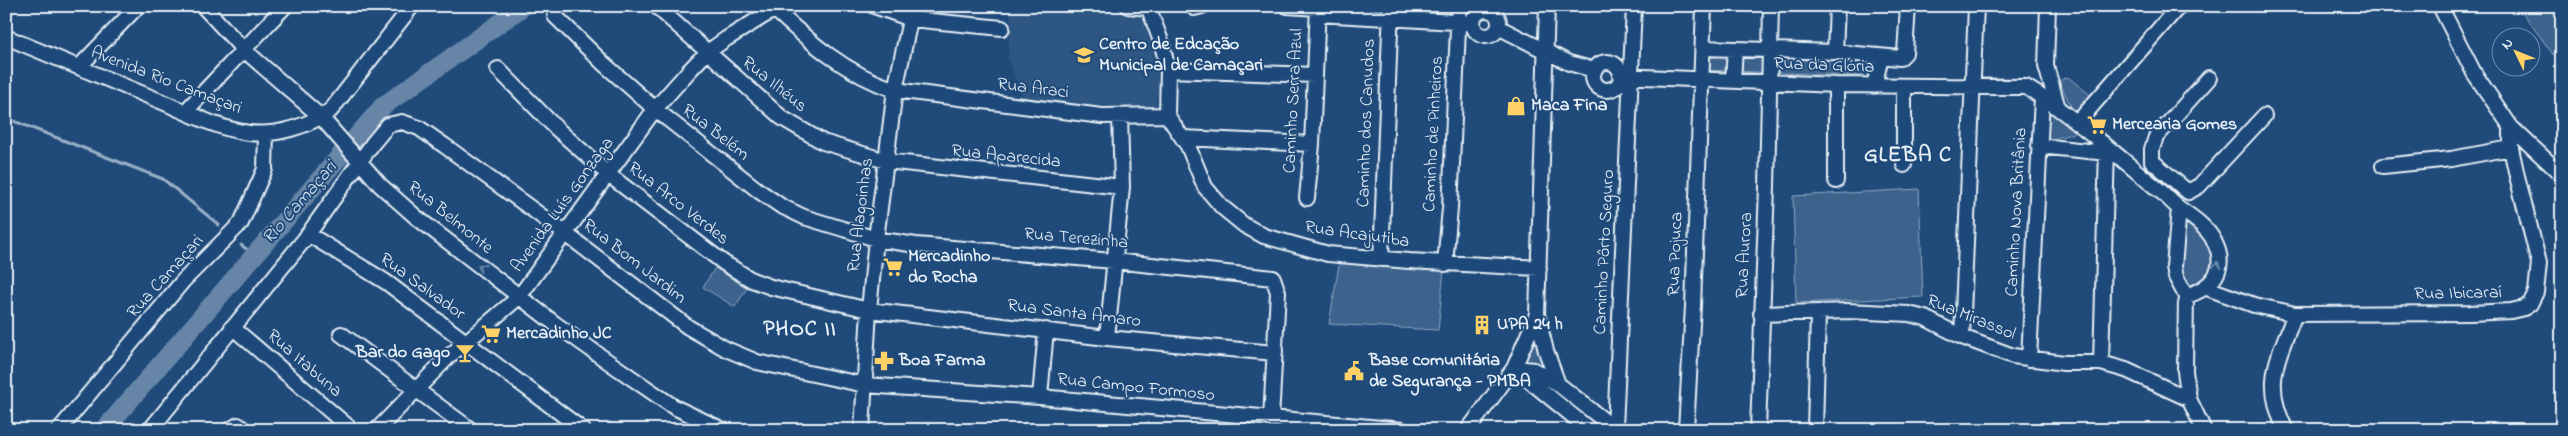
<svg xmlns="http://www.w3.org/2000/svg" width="2568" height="436" font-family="'Indie Flower',sans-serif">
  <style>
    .built { fill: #2e5683 }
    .green { fill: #3c628c; stroke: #92aac2 }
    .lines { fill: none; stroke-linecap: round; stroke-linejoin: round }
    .stream { stroke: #9ab0c7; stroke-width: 3 }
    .river { stroke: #6685a7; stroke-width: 19 }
    .minor-casing { stroke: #e8f1f8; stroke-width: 18 }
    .minor { stroke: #1f4a7a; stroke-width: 14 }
    .oneway { stroke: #6f8dac }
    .labels { text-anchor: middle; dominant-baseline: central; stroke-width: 4; stroke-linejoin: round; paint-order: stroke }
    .poi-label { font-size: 18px; font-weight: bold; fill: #e8f1f8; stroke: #1f4a7a; text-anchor: start }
    .street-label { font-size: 18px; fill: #e8f1f8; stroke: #1f4a7a }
    .water-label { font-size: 19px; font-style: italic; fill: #d4e1ec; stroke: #1f4a7a }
    .district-label { font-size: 22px; font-weight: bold; letter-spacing: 1px; fill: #e8f1f8; stroke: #1f4a7a }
  </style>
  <rect width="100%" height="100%" fill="#1f4a7a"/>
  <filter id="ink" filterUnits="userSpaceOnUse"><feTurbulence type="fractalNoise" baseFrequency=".02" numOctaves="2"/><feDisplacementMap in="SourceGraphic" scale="10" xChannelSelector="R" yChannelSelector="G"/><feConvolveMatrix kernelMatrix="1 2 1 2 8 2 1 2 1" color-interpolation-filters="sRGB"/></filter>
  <g filter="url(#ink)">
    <!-- built -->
    <path class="built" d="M1011 6H1064L1145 14 1160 52 1163 98H1156V107L1150 110 1023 99 1008 58Z"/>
    <!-- green -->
    <path class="green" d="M2518 6H2562V67Z
      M1704 51 1865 55 1864 76 1704 70Z
      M2068 77 2093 97 2075 115 2059 81Z
      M2046 109 2077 132 2044 142Z
      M1919 189 1923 297 1796 303 1793 196Z
      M2178 205 2211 238 2214 261 2207 293 2184 286 2175 267Z
      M1340 259 1444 269 1438 330 1329 324Z
      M715 268 747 288 735 307 703 287Z
      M1536 322 1557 382 1518 364Z"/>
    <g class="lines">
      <!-- stream -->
      <path class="stream" d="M6 118 163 179 219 225
        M241 245 256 256"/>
      <!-- river -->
      <path class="river" d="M104 430 383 106 524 6"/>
      <defs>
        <path id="minor" d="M203 6 243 49 321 117 380 185 416 217 554 323 613 365 674 407 723 430
          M656 6 782 118 823 142 886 161 1122 187
          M771 6C807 40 846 74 895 90L1102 116 1167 115
          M874 6 911 19 1002 28
          M1128 6 1149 8
          M1148 6 1162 44 1168 70 1167 115 1188 146 1205 187 1222 207 1244 225 1264 236 1328 254 1409 261 1539 268
          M1287 6 1318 8
          M1547 6 1537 314 1546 351 1558 384 1616 430
          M2048 6 2046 66 2058 108
          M2440 6 2474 73 2511 127 2562 175
          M1194 8 1202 6
          M1473 23a13 13 0 1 1 26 0a13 13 0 1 1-26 0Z
          M1318 14 1472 23
          M555 16 604 64 655 109 759 191 781 206 804 217 876 239 916 245 1114 261 1273 278 1278 292 1271 419
          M1498 27 1569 63 1594 70
          M6 37C57 58 109 80 160 101 189 113 218 129 249 133 277 136 309 126 331 110L412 6
          M1703 48 1835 52 1900 58 1905 53 1908 6
          M1835 52 1837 6
          M1593 76a14 14 0 1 1 28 0a14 14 0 1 1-28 0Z
          M79 67 138 6
          M498 69 556 128 609 175 724 263 752 280 771 287 869 310 1107 338 1275 353
          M1168 70 1315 75
          M1620 76 1836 85 2026 87
          M2209 78 2156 137 2152 149V161L2188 192 2199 186 2264 116
          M1733 81 1735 49
          M1874 86 1881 57
          M2026 87C2074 116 2116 155 2159 190 2166 195 2172 203 2179 208 2192 217 2207 227 2214 241 2229 269 2212 288 2186 296
          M185 112 285 6
          M2077 123 2179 6
          M1183 138 1312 144
          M2039 146 2107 153
          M1904 165V86
          M2383 166 2451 159 2511 148
          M1836 181V85
          M1307 198 1312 144 1318 6
          M2179 208 2174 267 2176 277 2186 296 2185 371 2189 399 2204 430
          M308 234 386 282 583 430
          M1381 259 1391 6
          M1445 264 1450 208 1459 6
          M2207 288 2254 305 2295 314 2471 313 2511 311 2524 308 2530 304 2536 292 2539 263 2517 176 2511 148V127
          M1761 314 1848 311 1909 314 1925 318 1962 337 2013 356 2064 363H2101L2126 370 2189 399
          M232 327 352 430
          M341 334 471 430
          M1962 337 1976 6
          M1107 338 1122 187 1120 116
          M2029 359 2042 97
          M2101 363 2107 148
          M1514 368 1590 430
          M1514 368 1534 370 1558 384
          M1040 397 1046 330
          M1615 429 1634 6
          M59 430 183 281 241 223 265 169 266 134
          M150 430 304 240 373 143 388 125 402 122 419 128 445 146 566 234 688 327 726 349 757 362 865 385 1040 397 1403 430
          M229 430 238 425 245 430
          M377 430 447 358 519 297 655 109 688 72 706 53 726 39 780 6
          M862 430 869 310 876 239 895 90 913 6
          M1468 430 1514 368 1537 314
          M1686 430 1693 306 1704 6
          M1758 430 1767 186 1771 6
          M1815 430 1818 313
          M2286 430C2262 384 2278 358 2295 314"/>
      </defs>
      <!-- minor casing -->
      <use href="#minor" class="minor-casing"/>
      <!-- minor -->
      <use href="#minor" class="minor"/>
    </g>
    <!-- one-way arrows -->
    <defs><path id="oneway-chevron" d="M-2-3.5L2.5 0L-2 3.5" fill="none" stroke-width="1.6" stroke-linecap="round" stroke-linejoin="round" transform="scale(1.25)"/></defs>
    <g class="oneway">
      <use href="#oneway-chevron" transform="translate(2217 265) rotate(-86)"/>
      <use href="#oneway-chevron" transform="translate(481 267) rotate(-143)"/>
    </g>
  </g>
  <!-- icons -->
  <defs>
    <symbol id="school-bare" viewBox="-9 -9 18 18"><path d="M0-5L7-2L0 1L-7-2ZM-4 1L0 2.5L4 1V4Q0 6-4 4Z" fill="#ffd166" stroke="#1f4a7a" stroke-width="2.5" paint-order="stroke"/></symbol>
    <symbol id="shop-bare" viewBox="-9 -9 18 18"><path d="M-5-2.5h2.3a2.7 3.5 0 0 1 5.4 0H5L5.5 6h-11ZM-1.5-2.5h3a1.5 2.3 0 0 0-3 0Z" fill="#ffd166" stroke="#1f4a7a" stroke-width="2.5" paint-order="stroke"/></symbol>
    <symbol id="supermarket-bare" viewBox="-9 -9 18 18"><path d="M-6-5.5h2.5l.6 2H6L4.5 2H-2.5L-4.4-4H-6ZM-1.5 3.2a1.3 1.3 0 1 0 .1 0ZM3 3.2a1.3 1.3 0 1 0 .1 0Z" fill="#ffd166" stroke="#1f4a7a" stroke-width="2.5" paint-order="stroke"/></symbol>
    <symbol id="building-bare" viewBox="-9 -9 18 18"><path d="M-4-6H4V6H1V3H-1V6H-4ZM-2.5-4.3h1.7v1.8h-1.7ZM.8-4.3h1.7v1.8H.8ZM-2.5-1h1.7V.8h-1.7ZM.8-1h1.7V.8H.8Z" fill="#ffd166" stroke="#1f4a7a" stroke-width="2.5" paint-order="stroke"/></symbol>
    <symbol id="bar-bare" viewBox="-9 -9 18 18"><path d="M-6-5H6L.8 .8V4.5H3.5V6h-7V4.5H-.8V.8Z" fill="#ffd166" stroke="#1f4a7a" stroke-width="2.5" paint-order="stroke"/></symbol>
    <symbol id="pharmacy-bare" viewBox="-9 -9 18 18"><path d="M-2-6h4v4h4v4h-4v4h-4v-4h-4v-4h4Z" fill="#ffd166" stroke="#1f4a7a" stroke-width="2.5" paint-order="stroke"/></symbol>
    <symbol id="civic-bare" viewBox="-9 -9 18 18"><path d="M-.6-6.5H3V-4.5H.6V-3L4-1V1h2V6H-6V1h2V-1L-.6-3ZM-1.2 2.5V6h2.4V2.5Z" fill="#ffd166" stroke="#1f4a7a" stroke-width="2.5" paint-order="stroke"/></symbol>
  </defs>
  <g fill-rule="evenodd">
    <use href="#school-bare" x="1070" y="41" width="28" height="28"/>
    <use href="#shop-bare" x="1502" y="92" width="28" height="28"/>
    <use href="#supermarket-bare" x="2083" y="111" width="28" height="28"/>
    <use href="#supermarket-bare" x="879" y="253" width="28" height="28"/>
    <use href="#building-bare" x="1468" y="311" width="28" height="28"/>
    <use href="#supermarket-bare" x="477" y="320" width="28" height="28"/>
    <use href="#bar-bare" x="451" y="339" width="28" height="28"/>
    <use href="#pharmacy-bare" x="870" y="347" width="28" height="28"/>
    <use href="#civic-bare" x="1340" y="357" width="28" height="28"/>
  </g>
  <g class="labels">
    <!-- poi labels -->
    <g class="poi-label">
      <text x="1099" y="45">Centro de Edcação<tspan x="1099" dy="21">Municipal de Camaçari</tspan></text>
      <text x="1531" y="106">Maca Fina</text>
      <text x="2112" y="125">Mercearia Gomes</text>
      <text x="908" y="257">Mercadinho<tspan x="908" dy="21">do Rocha</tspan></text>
      <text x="1497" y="325">UPA 24 h</text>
      <text x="506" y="334">Mercadinho JC</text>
      <text x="450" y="353" text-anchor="end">Bar do Gago</text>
      <text x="899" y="361">Boa Farma</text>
      <text x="1369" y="361">Base comunitária<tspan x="1369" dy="21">de Segurança - PMBA</tspan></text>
    </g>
    <!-- street labels -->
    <g class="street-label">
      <text transform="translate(1824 66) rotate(2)">Rua da Glória</text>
      <text transform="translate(166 81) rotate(21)">Avenida Rio Camaçari</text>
      <text transform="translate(774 85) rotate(39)">Rua Ilhéus</text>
      <text transform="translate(1033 89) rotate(7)">Rua Araci</text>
      <text transform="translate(1294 101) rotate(-87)">Caminho Serra Azul</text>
      <text transform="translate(1367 123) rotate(-88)">Caminho dos Canudos</text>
      <text transform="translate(715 133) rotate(38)">Rua Belém</text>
      <text transform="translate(1434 134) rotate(-87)">Caminho de Pinheiros</text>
      <text transform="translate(1006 157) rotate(6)">Rua Aparecida</text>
      <text transform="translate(678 204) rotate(38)">Rua Arco Verdes</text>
      <text transform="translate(563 205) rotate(-54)">Avenida Luís Gonzaga</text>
      <text transform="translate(2017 212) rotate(-87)">Caminho Nova Britânia</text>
      <text transform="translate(861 215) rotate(-83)">Rua Alagoinhas</text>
      <text transform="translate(450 218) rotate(39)">Rua Belmonte</text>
      <text transform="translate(1357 235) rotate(8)">Rua Acajutiba</text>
      <text transform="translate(1076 239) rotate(5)">Rua Terezinha</text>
      <text transform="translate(1605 252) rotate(-87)">Caminho Pôrto Seguro</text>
      <text transform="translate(1676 254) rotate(-88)">Rua Pojuca</text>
      <text transform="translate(1745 255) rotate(-87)">Rua Aurora</text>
      <text transform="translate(634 262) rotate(38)">Rua Bom Jardim</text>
      <text transform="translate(166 277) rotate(-48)">Rua Camaçari</text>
      <text transform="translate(422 287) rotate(36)">Rua Salvador</text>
      <text transform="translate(2458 294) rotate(-1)">Rua Ibicaraí</text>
      <text transform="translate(1074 314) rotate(7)">Rua Santa Amaro</text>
      <text transform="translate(1971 318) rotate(22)">Rua Mirassol</text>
      <text transform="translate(304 364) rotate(41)">Rua Itabuna</text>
      <text transform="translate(1136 388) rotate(6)">Rua Campo Formoso</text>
    </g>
    <!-- water labels -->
    <g class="water-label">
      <text transform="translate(300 203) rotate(-49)">Rio Camaçari</text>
    </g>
    <!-- district labels -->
    <g class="district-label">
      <text x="1908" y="156">GLEBA C</text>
      <text x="800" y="330">PHOC II</text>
    </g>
  </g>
  <!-- margin -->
  <rect width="2568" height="436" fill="none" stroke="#1f4a7a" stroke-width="25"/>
  <rect x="12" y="12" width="2543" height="411" fill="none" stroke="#e8f1f8" stroke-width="2" filter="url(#ink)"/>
  <!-- north arrow -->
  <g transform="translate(2516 52) rotate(313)"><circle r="24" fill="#1f4a7a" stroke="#6f8dac"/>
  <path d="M0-4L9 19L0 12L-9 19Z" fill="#ffd166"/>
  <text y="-8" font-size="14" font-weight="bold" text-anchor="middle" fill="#e8f1f8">N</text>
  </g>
</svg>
